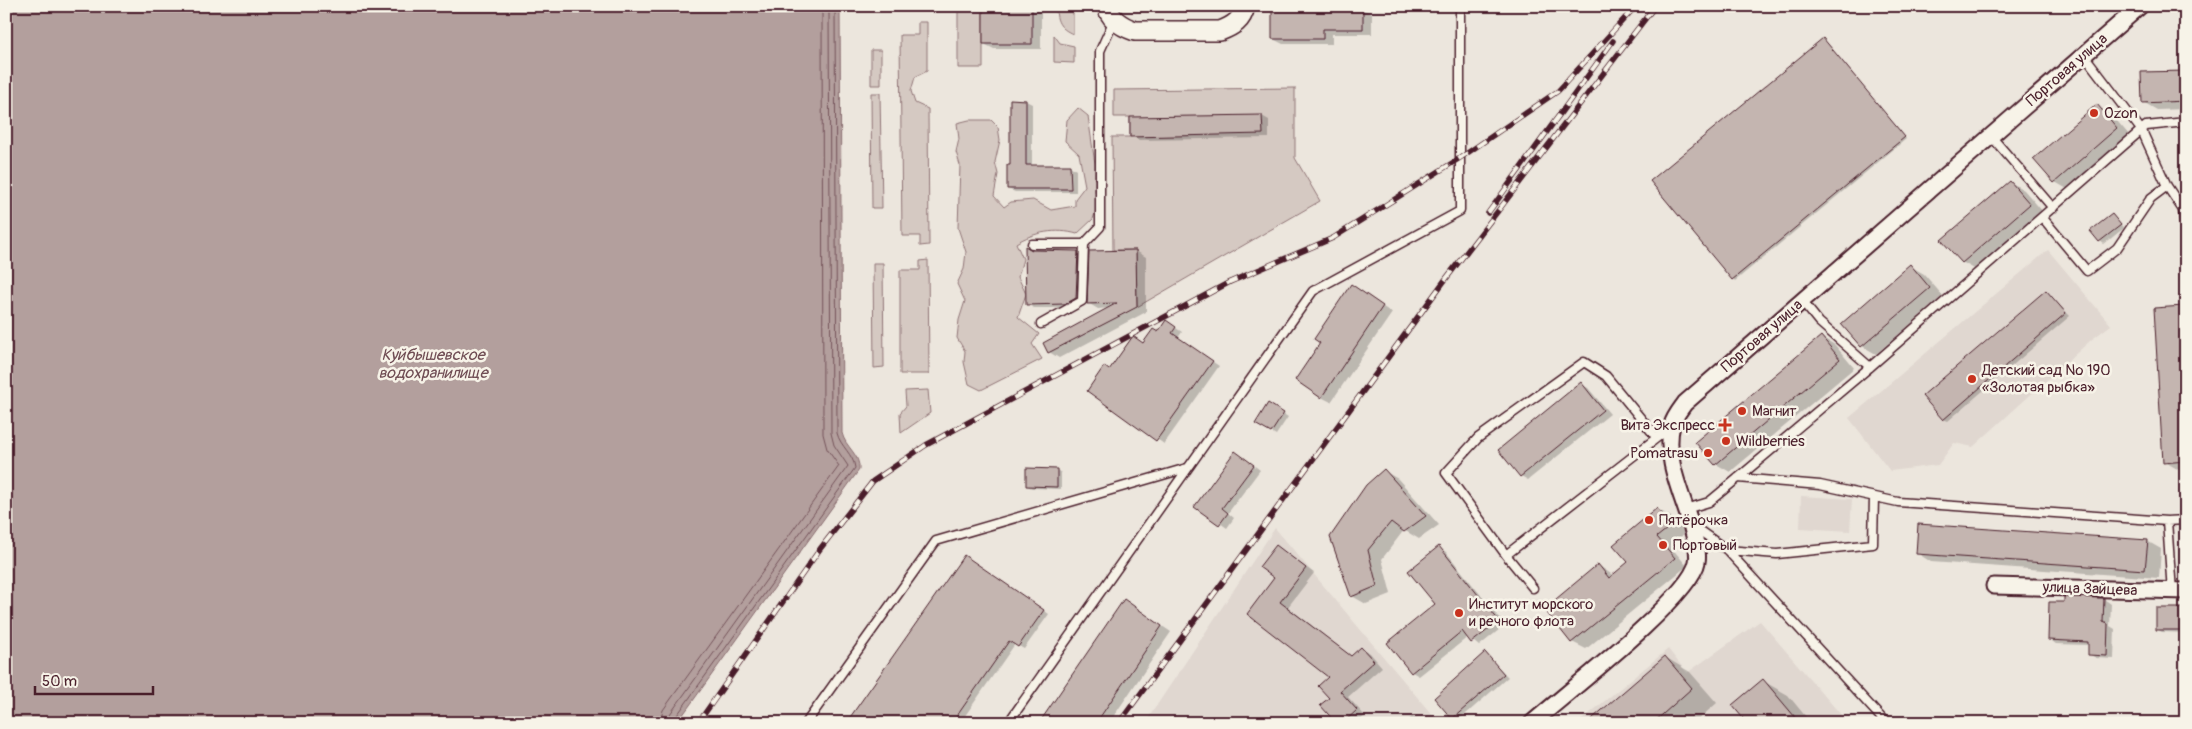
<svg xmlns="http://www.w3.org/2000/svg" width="2192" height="729" font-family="Pangolin,sans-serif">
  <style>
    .built { fill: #e0d7d0 }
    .green { fill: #d5c9c2; stroke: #907476 }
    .water { fill: #b39f9d; stroke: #896c6f }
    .shadow { fill: #0003 }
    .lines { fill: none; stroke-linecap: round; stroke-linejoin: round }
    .shore { stroke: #745259; stroke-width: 1 }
    .building { fill: #c4b5b0; stroke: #4a1f2b }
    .service-casing { stroke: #4a1f2b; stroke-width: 11 }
    .minor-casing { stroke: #4a1f2b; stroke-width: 19 }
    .tertiary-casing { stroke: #4a1f2b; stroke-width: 22 }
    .service { stroke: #f7f3e8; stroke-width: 8 }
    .minor { stroke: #f7f3e8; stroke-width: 15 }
    .tertiary { stroke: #f7f3e8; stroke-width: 19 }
    .rail-casing { stroke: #4a1f2b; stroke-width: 5.5 }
    .rail { stroke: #f7f3e8; stroke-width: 4; stroke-dasharray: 11; stroke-linecap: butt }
    .poi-dot { fill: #c8321e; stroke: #f7f3e8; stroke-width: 2 }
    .labels { text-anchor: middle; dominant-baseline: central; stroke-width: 5; stroke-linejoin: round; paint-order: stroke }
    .street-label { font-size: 15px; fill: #4a1f2b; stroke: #f7f3e8 }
    .poi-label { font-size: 15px; fill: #4a1f2b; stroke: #f7f3e8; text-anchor: start }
    .water-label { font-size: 16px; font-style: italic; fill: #6f4c53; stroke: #f7f3e8 }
  </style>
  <rect width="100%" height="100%" fill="#ece6dd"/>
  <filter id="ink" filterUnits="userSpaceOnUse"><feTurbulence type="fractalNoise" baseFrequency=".02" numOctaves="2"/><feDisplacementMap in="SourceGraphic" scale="10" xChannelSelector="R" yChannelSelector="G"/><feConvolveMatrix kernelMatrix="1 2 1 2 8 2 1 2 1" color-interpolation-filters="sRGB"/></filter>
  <g filter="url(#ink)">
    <!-- built -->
    <path class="built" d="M2048 250 2111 325 2091 340 1973 447 1954 443 1938 465 1890 471 1849 418Z
      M1801 496 1852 499 1850 531 1800 528Z
      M1275 528 1439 723H1145Z
      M1760 621 1848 723H1578L1668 649 1687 673Z"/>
    <!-- green -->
    <path class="green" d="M958 6H983V68H958Z
      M1056 6H1073V34C1059 28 1056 21 1056 6Z
      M918 22H927V71L915 77 911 91 915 103 928 109 929 245 920 246V236H902L900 35H918Z
      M1054 35 1060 43 1074 46V63L1054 62Z
      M871 50H881V85H871Z
      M1295 88V158L1320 201 1137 307 1136 250H1113L1112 137H1130V117H1114V90Z
      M871 93H880L882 208H872Z
      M1078 108 1088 116 1095 164V191L1098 204 1093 219 1077 234C1057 228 1034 232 1016 243L1023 259 1018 277 1026 294 1018 317 1039 334 1032 344 1042 359 981 390 969 384 964 362 965 351 957 338 959 320 965 301 957 284 964 269 966 252 958 228 960 165 956 152 959 139 957 123 969 120H991L998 127 1000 140 995 162 998 174 994 196 1004 207 1011 202 1033 200 1051 210 1075 206V199L1085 186 1079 154 1065 141 1067 120Z
      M928 260 929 374H900V270H920V261Z
      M873 263H883L884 367 874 368Z
      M928 390 930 413 901 433 900 413 906 406 905 391Z"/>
    <!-- water -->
    <path class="water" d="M6 6H840L842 433C845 447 861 455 859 470L677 723H6Z"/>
    <!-- shadow -->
    <path class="shadow" d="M984 6H1041V49H994L984 44Z
      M1273 6 1362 8 1372 14V34H1332V44H1283L1273 39Z
      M1825 41 1906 139 1735 281 1652 181Z
      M2186 72V109L2157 110 2143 102Z
      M1026 101 1032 104V166H1070L1076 170V192H1015L1008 189 1011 166Z
      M2097 106 2111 114 2130 136 2069 190 2055 182Z
      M1262 116 1269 120V138L1139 140 1132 136Z
      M2010 182 2024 190 2043 212 1976 270 1962 262Z
      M2112 216 2124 228 2104 244 2100 241Z
      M1032 251 1078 252 1085 256 1083 302 1073 308H1034L1027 304Z
      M1136 251 1146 257V312L1059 358 1049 352 1110 308 1098 309 1088 303Z
      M1910 266 1924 274 1943 296 1876 354 1862 346 1843 324Z
      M2046 291 2070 316 1948 421 1943 419Z
      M1361 292 1392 313 1331 402 1321 397Z
      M2184 308 2186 309V469L2179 470 2165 462Z
      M1173 326 1182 332 1178 338 1219 366 1164 444 1088 390 1158 334Z
      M1821 337 1835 345 1854 368 1730 472 1716 464Z
      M1581 384 1588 388 1610 414 1528 480 1521 476Z
      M1269 405 1288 417 1276 435 1257 423Z
      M1243 457 1260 470 1228 513 1234 518 1227 528 1196 506Z
      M1057 470 1061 473V489L1032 488 1027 486Z
      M1384 471 1398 479 1439 525 1419 539 1404 530 1382 559 1391 594 1366 604 1352 596 1332 537Z
      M1657 509 1671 517 1685 533 1670 546 1687 566 1586 649 1572 642 1598 565 1614 576 1629 562Z
      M2183 538H2186V552L2183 551Z
      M2147 541 2161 549 2159 578 1931 562 1917 553Z
      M1276 546 1314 573 1288 607 1352 657 1361 648 1370 653 1382 667 1348 697 1365 716 1357 723H1338L1331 698 1330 677 1248 614 1276 578Z
      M1439 548 1446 552 1505 625 1479 646 1468 637 1419 676 1412 672 1436 605Z
      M970 560 1049 614 1024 649 1015 644 960 723H847Z
      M2104 599 2111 604 2110 626 2115 629 2114 659 2096 658 2089 654V645L2056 644 2049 639 2065 603Z
      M2183 603H2186V633L2162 632 2157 629 2183 610Z
      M1134 607 1171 632 1109 723H1040Z
      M1485 654 1508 677 1458 721 1435 698Z
      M1665 657 1690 672 1717 703 1694 723H1589Z
      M1763 681 1788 695 1811 723H1749Z
      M1412 717 1420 721 1421 723H1405Z"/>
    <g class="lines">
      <!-- shore -->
      <path class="shore" d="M660 723 663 710 839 466 827 449 823 434 822 6
        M667 723 670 714 848 466 834 445 831 433 829 6
        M674 723 675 718 855 468C854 455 840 446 837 433L835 6"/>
    </g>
    <!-- building -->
    <path class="building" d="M983 6H1032V44H983Z
      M1272 6 1363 7V29H1323V39H1272Z
      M1823 38 1905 137 1732 280 1650 181Z
      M2186 71V101L2142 103 2141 72Z
      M1010 99 1026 100V165H1070L1071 189H1007V165H1010Z
      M2097 104 2117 128 2054 183 2033 159Z
      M1262 115 1263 134 1130 137V117Z
      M2010 181 2030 204 1962 263 1941 240Z
      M2112 214 2121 225 2099 242 2090 231Z
      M1025 246 1032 250 1078 251 1076 298 1065 304 1026 305Z
      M1136 250 1137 307 1048 353 1043 343 1117 303 1087 304 1089 251Z
      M1910 264 1930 288 1861 347 1841 324Z
      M1351 284 1383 306 1321 398 1295 380 1320 343 1314 339Z
      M2046 290 2066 313 1943 420 1922 396Z
      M2184 306 2186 461 2163 463 2154 308Z
      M1166 320 1176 327 1172 333 1213 361 1156 441 1087 391 1104 366 1109 370 1133 336 1143 343 1153 329 1158 332Z
      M1821 336 1840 359 1715 465 1695 442Z
      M1581 382 1603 410 1520 477 1498 450Z
      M1268 403 1284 413 1271 433 1255 424Z
      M1235 451 1254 465 1222 508 1228 513 1219 525 1194 507Z
      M1026 468 1057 469V487L1026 486Z
      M1384 469 1426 516 1404 532 1391 522 1368 550 1377 586 1351 597 1330 537 1366 485Z
      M1657 508 1672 525 1657 537 1675 558 1571 643 1544 609 1598 564 1609 578 1628 562 1613 545Z
      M1918 524 2148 540 2145 570 1916 554Z
      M1276 545 1306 568 1280 602 1351 656 1361 647 1374 661 1340 691 1357 710 1343 723H1336L1320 705 1329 698 1318 686 1328 677 1247 614 1274 578 1259 567Z
      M1439 546 1499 621 1471 643 1462 631 1411 673 1387 643 1435 604 1408 571Z
      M964 555 1044 610 1018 647 1009 641 952 723H846Z
      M2064 597 2104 598 2103 622 2108 624 2107 656 2088 655V642L2048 640 2049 602H2064Z
      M1124 599 1162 626 1096 723H1039Z
      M2156 608H2186V630H2156Z
      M1485 652 1504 674 1452 719 1434 698Z
      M1665 656 1692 688 1653 723H1587Z
      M1763 679 1800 723H1747L1732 705Z"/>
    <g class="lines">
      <defs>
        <path id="service" d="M2084 55 2142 131 2167 186 2183 210 2186 241
          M1991 136 2053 208
          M2042 217 2087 271 2117 248 2151 198 2167 186
          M1032 244H1084
          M1802 301 1819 322 1870 367
          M1041 324 1082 301 1084 244 1100 227V51L1114 20
          M1738 478 1820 485 1898 502 2167 521
          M1686 509 1709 502 1738 478 1870 367 2146 126 2186 122
          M1693 526 1727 550 1886 723
          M1727 550 1777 554 1873 544 1874 497
          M1506 555 1672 426
          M1533 588 1506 555 1446 473 1478 438 1584 362 1606 376 1656 437
          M2172 592 2167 521 2186 520
          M806 723 936 541 1187 468
          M1008 723 1313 291 1460 211V6"/>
        <path id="minor" d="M1994 586 2186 591
          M1532 723C1564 695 1691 597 1697 562 1699 553 1696 542 1693 532 1685 500 1663 460 1672 425 1674 417 1680 410 1685 403L2140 6"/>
        <path id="tertiary" d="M1107 6C1110 20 1123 27 1135 31H1220C1233 26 1242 21 1245 6"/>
      </defs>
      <!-- service casing -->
      <use href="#service" class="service-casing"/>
      <!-- minor casing -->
      <use href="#minor" class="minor-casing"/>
      <!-- tertiary casing -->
      <use href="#tertiary" class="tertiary-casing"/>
      <!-- service -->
      <use href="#service" class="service"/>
      <!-- minor -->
      <use href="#minor" class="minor"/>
      <!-- tertiary -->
      <use href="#tertiary" class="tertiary"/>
      <defs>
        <path id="rail" d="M1488 213 1613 41
          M698 723 820 549 873 481 926 445 1230 282 1333 238 1460 158 1558 91 1636 6
          M1119 723 1445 280 1655 6"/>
      </defs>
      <!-- rail casing -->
      <use href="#rail" class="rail-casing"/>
      <!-- rail -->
      <use href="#rail" class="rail"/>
    </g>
  </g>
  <!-- markers -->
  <g class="poi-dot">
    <circle cx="2094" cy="113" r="5"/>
    <circle cx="1972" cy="379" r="5"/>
    <circle cx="1742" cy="411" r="5"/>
    <path d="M1722.5 417.5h5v5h5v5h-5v5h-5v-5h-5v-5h5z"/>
    <circle cx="1726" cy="441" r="5"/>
    <circle cx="1708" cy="453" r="5"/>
    <circle cx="1649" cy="520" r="5"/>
    <circle cx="1663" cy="545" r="5"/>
    <circle cx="1459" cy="613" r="5"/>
  </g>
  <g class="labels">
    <!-- street labels -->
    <g class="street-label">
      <text transform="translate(2067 70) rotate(-41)">Портовая улица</text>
      <text transform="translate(1762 336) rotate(-41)">Портовая улица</text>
      <text transform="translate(2090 589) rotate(2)">улица Зайцева</text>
    </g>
    <!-- poi labels -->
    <g class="poi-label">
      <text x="2104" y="113">Ozon</text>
      <text x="1982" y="370">Детский сад № 190<tspan x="1982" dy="17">«Золотая рыбка»</tspan></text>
      <text x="1752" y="411">Магнит</text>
      <text x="1715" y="425" text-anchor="end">Вита Экспресс</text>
      <text x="1736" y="441">Wildberries</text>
      <text x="1698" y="453" text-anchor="end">Pomatrasu</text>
      <text x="1659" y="520">Пятёрочка</text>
      <text x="1673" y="545">Портовый</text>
      <text x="1469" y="604">Институт морского<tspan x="1469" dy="17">и речного флота</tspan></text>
    </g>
    <!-- water labels -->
    <g class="water-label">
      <text x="433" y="355">Куйбышевское<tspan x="433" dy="18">водохранилище</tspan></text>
    </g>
  </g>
  <!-- margin -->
  <rect width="2192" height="729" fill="none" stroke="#f7f3e8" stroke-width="25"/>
  <rect x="12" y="12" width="2167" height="704" fill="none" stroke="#4a1f2b" stroke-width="2" filter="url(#ink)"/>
  <!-- scale -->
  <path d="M35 686v8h118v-8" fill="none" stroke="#4a1f2b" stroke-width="2.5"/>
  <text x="42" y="686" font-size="15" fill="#4a1f2b" stroke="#f7f3e8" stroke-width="4" paint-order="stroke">50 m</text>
</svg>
